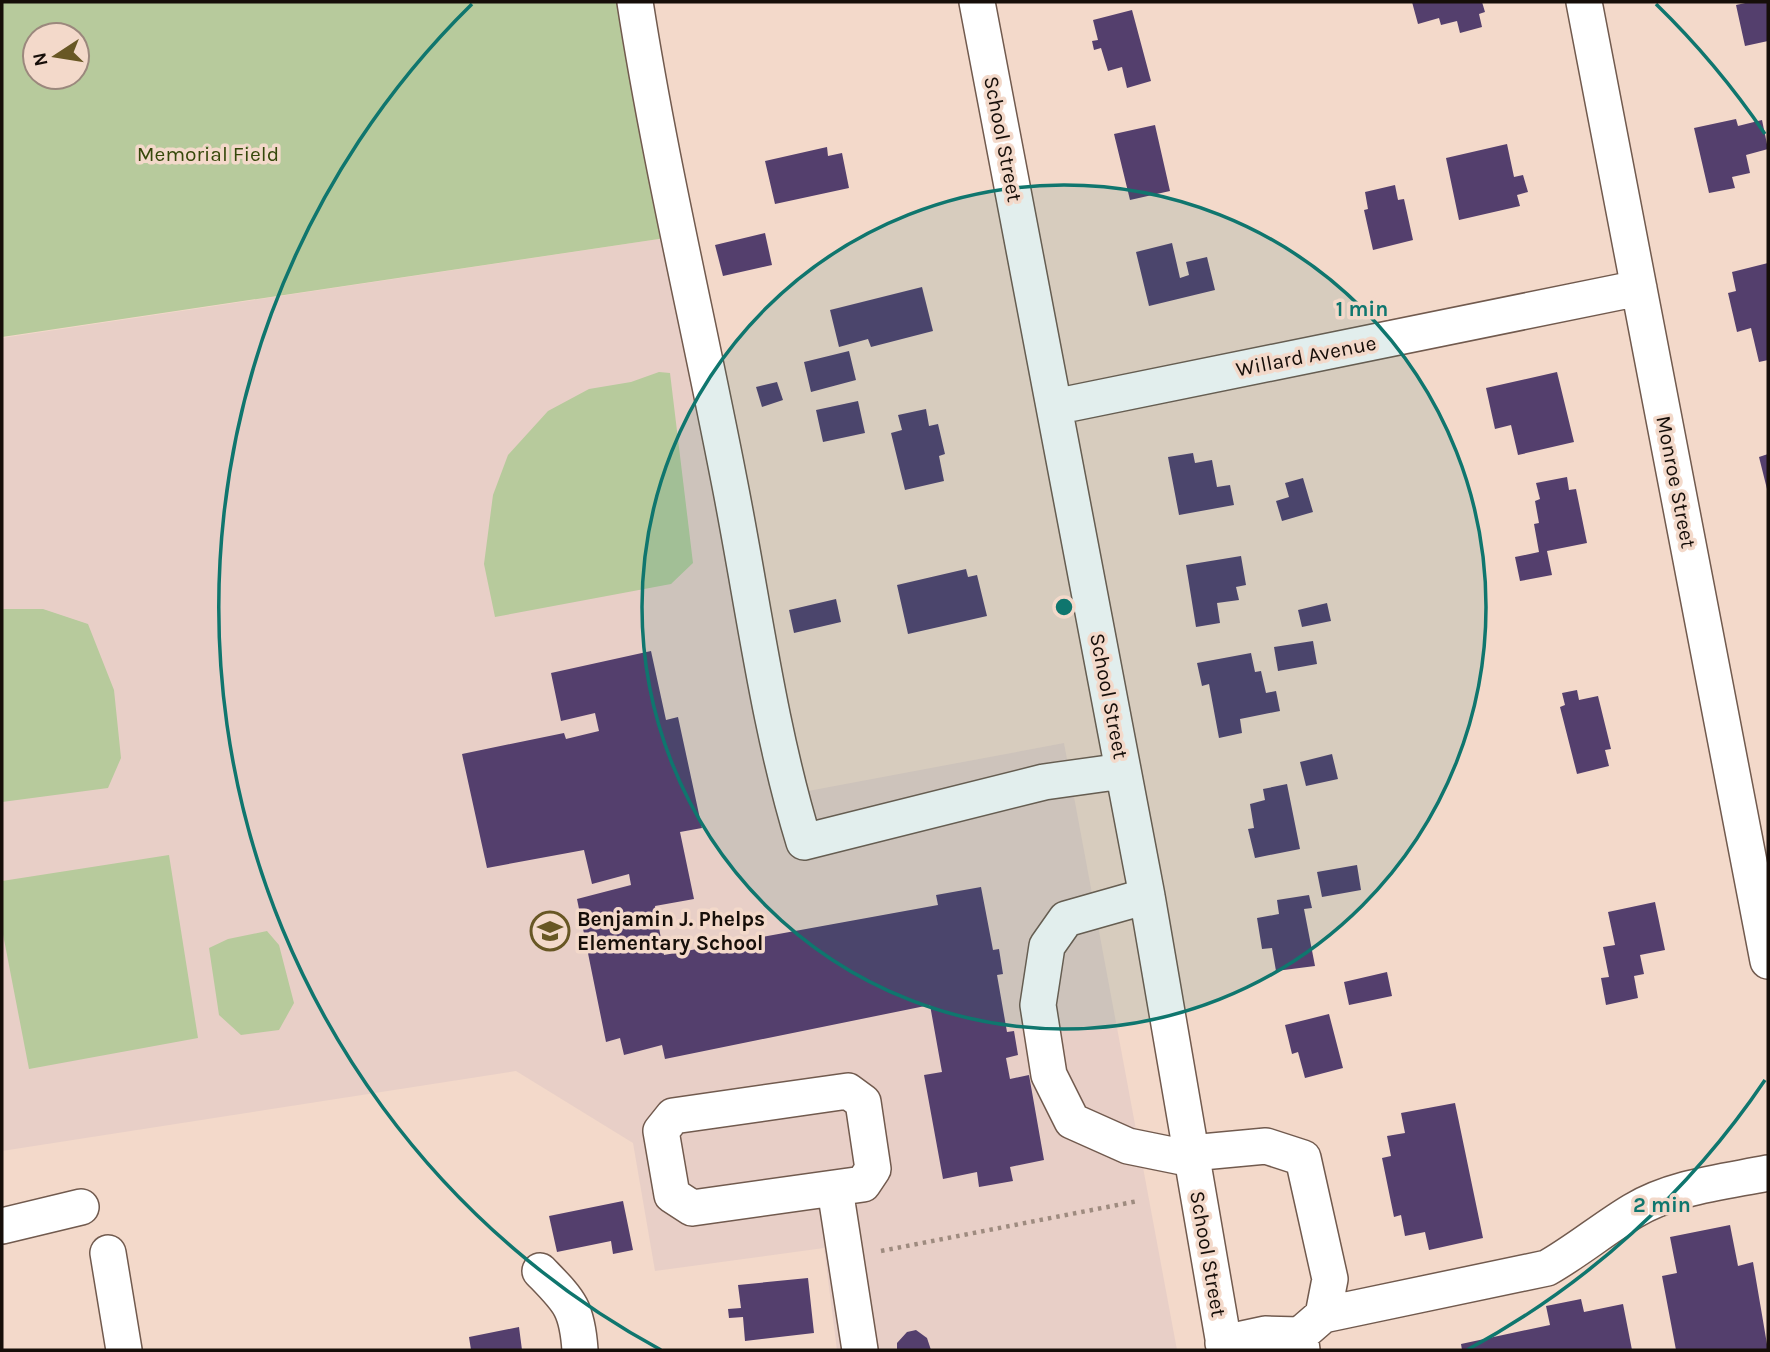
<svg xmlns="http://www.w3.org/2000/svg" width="1770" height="1352" font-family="Karla,sans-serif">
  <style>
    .education { fill: #e8cfc7 }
    .green { fill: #b7ca9c; fill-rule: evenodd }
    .building { fill: #543f6d }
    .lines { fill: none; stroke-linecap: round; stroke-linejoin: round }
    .minor-casing { stroke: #715a4e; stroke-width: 38 }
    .path { stroke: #9e8b7f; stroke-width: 4.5; stroke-dasharray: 3.5 5; stroke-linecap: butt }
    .minor { stroke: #fff; stroke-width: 35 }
    .ring { fill: none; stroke: #0f766e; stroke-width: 3.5 }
    .labels { text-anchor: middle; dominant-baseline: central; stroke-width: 7; stroke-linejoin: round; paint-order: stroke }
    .street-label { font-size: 21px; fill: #160e09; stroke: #f3d9ca }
    .park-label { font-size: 21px; fill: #35480a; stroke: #f3d9ca }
    .poi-label { font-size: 21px; font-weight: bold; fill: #160e09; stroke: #f3d9ca; text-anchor: start }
    .centre { fill: #0f766e; stroke: #f3d9ca; stroke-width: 3.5 }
    .ring-label { font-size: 21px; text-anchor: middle; font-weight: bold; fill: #0f766e; stroke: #f3d9ca; stroke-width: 7; stroke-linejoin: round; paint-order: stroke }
  </style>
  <rect width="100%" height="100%" fill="#f3d9ca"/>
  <!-- education -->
  <path class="education" d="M679 236 808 791 1064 743 1177 1350H837L824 1248 655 1271 633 1143 516 1071 2 1151V338Z"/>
  <!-- green -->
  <path class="green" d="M2 2H639L679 236 2 337ZM35 35H77V77H35Z
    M659 372 670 373 693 563 671 584 495 617 484 564 493 495 508 455 548 411 589 389 631 382Z
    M2 609H43L88 624 114 690 121 758 108 788 2 802Z
    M169 855 198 1038 29 1069 2 929V881Z
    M267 931 279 945 294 1003 279 1030 241 1035 219 1015 209 948 228 939Z"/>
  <!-- building -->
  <path class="building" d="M1412 2H1482L1485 12 1479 14 1482 27 1460 33 1457 21 1441 25 1439 18 1418 24Z
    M1750 2H1768V41L1745 46 1736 5Z
    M1132 10 1151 81 1127 88 1122 67 1108 71 1101 48 1094 50 1092 41 1098 40 1093 20Z
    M1736 119 1738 126 1762 120 1768 149 1746 155 1750 173 1732 177 1735 188 1709 193 1694 128Z
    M1155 125 1170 191 1130 200 1114 134Z
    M1507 144 1514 177 1523 175 1528 192 1517 195 1520 206 1459 220 1446 158Z
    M827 147 828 156 842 153 849 188 775 204 765 161Z
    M1395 185 1398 200 1404 199 1413 240 1373 250 1364 210 1368 209 1365 192Z
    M765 233 772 265 723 276 715 245Z
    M1172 243 1180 278 1189 275 1186 262 1207 257 1215 290 1149 306 1136 252Z
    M1768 263V360L1759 362 1751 328 1737 332 1728 293 1736 291 1732 272Z
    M922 287 933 331 871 347 868 339 839 347 830 310Z
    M849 351 856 380 811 392 804 362Z
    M1557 372 1574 442 1518 455 1511 425 1495 429 1486 388Z
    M777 382 783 400 762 407 756 387Z
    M858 401 865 433 823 442 816 410Z
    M926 409 929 426 938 424 945 454 939 456 944 481 905 490 891 433 902 430 898 415Z
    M1193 453 1195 463 1212 460 1217 487 1230 485 1234 505 1179 515 1168 457Z
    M1768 454V489H1767L1759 457Z
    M1567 477 1569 490 1576 489 1587 543 1547 551 1552 575 1520 581 1515 557 1539 552 1534 524 1539 523 1535 501 1540 499 1536 483Z
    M1303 478 1313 512 1282 521 1276 501 1289 497 1285 483Z
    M1241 556 1246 585 1236 587 1239 600 1217 603 1220 623 1196 627 1186 565Z
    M966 569 968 577 977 575 987 616 908 634 897 585Z
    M836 599 841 622 794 633 789 610Z
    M1327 603 1331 621 1302 627 1298 610Z
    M1313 641 1317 664 1278 671 1274 647Z
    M651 651 666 720 678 717 702 828 680 832 694 899 655 906 664 955 938 905 936 895 981 887 993 950 999 949 1003 974 997 975 1007 1032 1014 1031 1018 1055 1006 1058 1010 1079 1029 1075 1044 1160 1010 1167 1013 1181 979 1187 977 1172 943 1179 924 1075 942 1072 930 1005 665 1059 662 1045 624 1055 620 1038 606 1042 577 899 631 885 629 874 592 884 584 850 487 868 462 754 564 733 566 739 599 731 595 713 561 721 551 673Z
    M1251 653 1255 672 1261 671 1266 693 1276 691 1280 711 1240 719 1242 733 1219 738 1209 684 1202 686 1197 663Z
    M1577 690 1579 700 1598 696 1611 749 1605 750 1609 766 1577 774 1560 707 1565 705 1562 693Z
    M1332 754 1338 779 1306 786 1300 762Z
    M1287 784 1300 849 1255 858 1248 829 1254 828 1250 804 1265 800 1263 789Z
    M1357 865 1361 890 1322 897 1317 872Z
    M1309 895 1312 908 1304 909 1315 966 1276 971 1272 948 1262 949 1257 918 1279 914 1277 900Z
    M1655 902 1665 950 1640 955 1644 974 1634 976 1638 998 1606 1005 1601 978 1609 977 1603 947 1615 945 1608 912Z
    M1387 972 1392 996 1349 1005 1344 982Z
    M1329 1014 1343 1068 1305 1078 1298 1052 1292 1054 1285 1025Z
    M1455 1103 1483 1238 1429 1250 1425 1232 1405 1236 1401 1215 1394 1217 1382 1158 1391 1156 1387 1136 1405 1133 1401 1113Z
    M623 1201 633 1250 613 1254 611 1241 557 1252 549 1216Z
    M1730 1225 1738 1266 1753 1262 1768 1350H1676L1662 1276 1677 1273 1670 1237Z
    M808 1278 814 1333 745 1341 743 1317 729 1318 728 1309 741 1308 738 1285Z
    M1581 1299 1584 1312 1623 1304 1632 1350H1462L1461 1344 1550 1325 1546 1306Z
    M519 1327 522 1350H471L469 1337Z
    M916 1330 927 1338 931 1350H897V1343L907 1332Z"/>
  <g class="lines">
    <defs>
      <path id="minor" d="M635 2C660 162 698 320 729 480 753 601 768 725 804 842L1044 782 1123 771
        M977 2 1147 896 1225 1350
        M1584 2 1768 961
        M1054 407 1639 288
        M1147 896 1066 919 1047 946 1038 1005 1049 1075 1072 1121 1128 1146 1192 1159
        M848 1091 863 1102 873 1169 863 1184 692 1208 672 1195 661 1131 673 1116Z
        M1191 1153 1266 1146 1303 1158 1330 1279 1323 1315 1300 1335
        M835 1189 860 1350
        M2 1226 81 1207
        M108 1253 124 1350
        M540 1271C569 1301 577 1307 580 1350
        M1323 1315 1547 1268C1577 1251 1603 1229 1633 1211 1673 1187 1723 1182 1768 1173
        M1223 1343 1265 1334 1300 1335 1302 1350"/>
    </defs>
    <!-- minor casing -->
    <use href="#minor" class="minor-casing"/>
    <!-- path -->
    <path class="path" d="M881 1251 1138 1201"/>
    <!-- minor -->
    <use href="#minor" class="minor"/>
  </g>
  <!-- distance rings -->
  <circle cx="1064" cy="607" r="422" fill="#0f766e" fill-opacity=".12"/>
  <g class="ring">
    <circle cx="1064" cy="607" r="422"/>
    <path d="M1765 1080A845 845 0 0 1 1467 1350M661 1350A845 845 0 0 1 472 4M1656 4A845 845 0 0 1 1765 134"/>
  </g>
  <!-- icons -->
  <defs>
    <symbol id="school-ring" viewBox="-11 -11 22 22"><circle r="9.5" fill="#f3d9ca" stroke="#685724" stroke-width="1.5"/><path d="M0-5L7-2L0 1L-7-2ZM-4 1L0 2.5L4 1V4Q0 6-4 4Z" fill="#685724"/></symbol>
  </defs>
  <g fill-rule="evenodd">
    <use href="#school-ring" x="528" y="909" width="44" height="44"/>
  </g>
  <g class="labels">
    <!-- street labels -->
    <g class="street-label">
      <text transform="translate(1003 139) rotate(79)">School Street</text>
      <text transform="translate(1306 356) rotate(-11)">Willard Avenue</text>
      <text transform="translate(1676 482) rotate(79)">Monroe Street</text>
      <text transform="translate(1109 696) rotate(79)">School Street</text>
      <text transform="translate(1208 1254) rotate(80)">School Street</text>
    </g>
    <!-- park labels -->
    <g class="park-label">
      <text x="208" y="154">Memorial Field</text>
    </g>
    <!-- poi labels -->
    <g class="poi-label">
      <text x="577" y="919">Benjamin J. Phelps<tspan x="577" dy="24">Elementary School</tspan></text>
    </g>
  </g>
  <circle cx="1064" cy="607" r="10" class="centre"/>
  <g class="ring-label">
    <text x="1362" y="316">1 min</text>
    <text x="1662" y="1212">2 min</text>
  </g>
  <!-- border -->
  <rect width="1770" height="1352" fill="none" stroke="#160e09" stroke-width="7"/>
  <!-- north arrow -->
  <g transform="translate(56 56) rotate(258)"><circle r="33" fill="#f3d9ca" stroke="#9b887d" stroke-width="2"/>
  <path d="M0-5L12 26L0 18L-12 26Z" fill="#685724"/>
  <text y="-10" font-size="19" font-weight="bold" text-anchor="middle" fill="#160e09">N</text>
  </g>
</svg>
